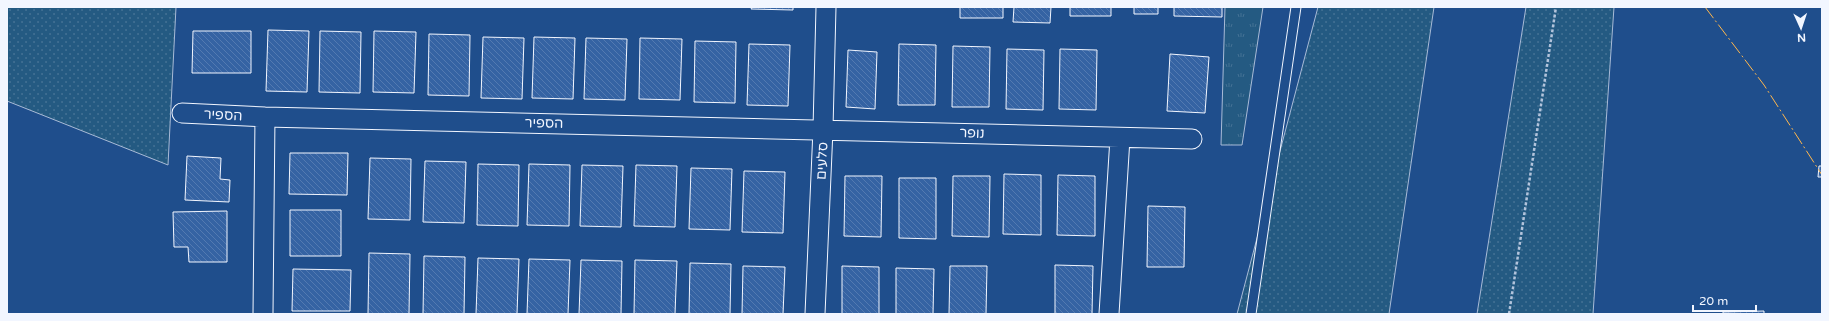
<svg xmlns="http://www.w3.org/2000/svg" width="1829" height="321" font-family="'Varela Round',Heebo,sans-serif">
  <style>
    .grass { fill: url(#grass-dots); stroke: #a8bbd7 }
    .park { fill: url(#park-tufts); stroke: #a8bbd7 }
    .building { fill: url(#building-back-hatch); stroke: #f2f6ff }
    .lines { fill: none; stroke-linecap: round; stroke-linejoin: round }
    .service-casing { stroke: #f2f6ff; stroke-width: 11 }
    .minor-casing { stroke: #f2f6ff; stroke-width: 21 }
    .path { stroke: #b3c4dc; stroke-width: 2.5; stroke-dasharray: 3 2; stroke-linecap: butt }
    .service { stroke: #1f4e8c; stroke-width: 9 }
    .minor { stroke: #1f4e8c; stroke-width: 19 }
    .power { stroke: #ffb74d; stroke-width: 1; stroke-dasharray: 14 3 2 3; stroke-linecap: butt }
    .labels { text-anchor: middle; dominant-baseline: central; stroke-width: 3; stroke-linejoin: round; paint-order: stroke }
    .street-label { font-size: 14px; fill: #f2f6ff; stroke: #1f4e8c }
  </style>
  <defs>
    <pattern id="grass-dots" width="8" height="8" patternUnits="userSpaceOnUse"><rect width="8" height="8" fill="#245a82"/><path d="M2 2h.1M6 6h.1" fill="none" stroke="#447295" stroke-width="1.8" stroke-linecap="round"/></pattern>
    <pattern id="park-tufts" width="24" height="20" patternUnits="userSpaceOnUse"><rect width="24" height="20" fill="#245a82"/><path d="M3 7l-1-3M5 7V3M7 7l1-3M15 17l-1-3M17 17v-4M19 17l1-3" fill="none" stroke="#447295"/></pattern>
    <pattern id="building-back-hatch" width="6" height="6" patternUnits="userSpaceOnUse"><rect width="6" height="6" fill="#3563a3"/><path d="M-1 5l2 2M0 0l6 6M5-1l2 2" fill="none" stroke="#537ab1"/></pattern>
  </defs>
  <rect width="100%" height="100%" fill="#1f4e8c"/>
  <!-- grass -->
  <path class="grass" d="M7 7H176L168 165 7 101Z
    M1318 7H1434L1389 314H1237Z
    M1526 7H1614L1593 314H1477Z"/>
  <!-- park -->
  <path class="park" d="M1225 7H1263L1242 145H1221Z"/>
  <!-- building -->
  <path class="building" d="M752 7H793V10L751 9Z
    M960 7H1003V18H960Z
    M1014 7H1051L1050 23 1013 22Z
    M1070 7H1111V16H1070Z
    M1134 7H1158V14H1134Z
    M1174 7H1222V17L1174 16Z
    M268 30 309 31 307 92 266 91Z
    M193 31H251V73H192Z
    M320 31 361 32 360 93 319 92Z
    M374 31 416 32 414 93 373 92Z
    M429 34 470 35 469 96 428 95Z
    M483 37 524 38 522 99 481 98Z
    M534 37 575 38 573 99 532 98Z
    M586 38 627 39 625 100 584 99Z
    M640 38 682 39 680 100 639 99Z
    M695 41 736 42 735 103 694 102Z
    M749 44 790 45 788 106 747 105Z
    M899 44 936 45 935 105H898Z
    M953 46 990 47 989 107H952Z
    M1007 49 1044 50 1043 110 1006 109Z
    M1060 49 1097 50 1096 110 1059 109Z
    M848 50 877 52 875 109 846 107Z
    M1170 54 1209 57 1205 113 1167 111Z
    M290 153H348L347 195 289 194Z
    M187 156 221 158 220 179 230 180 229 202 185 200Z
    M370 158 411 159 410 220 368 219Z
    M425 161 466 162 464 223 423 222Z
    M478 164 519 165 518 226 477 225Z
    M529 164 570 165 569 226 527 225Z
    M582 165 623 166 621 227 580 226Z
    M636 165 677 166 675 227 634 226Z
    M1819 166H1822V177H1818Z
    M691 168 732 169 730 230 689 229Z
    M744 171 785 172 783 233 742 232Z
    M1004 174 1041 175V235L1003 234Z
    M1058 175 1095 176V236L1057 235Z
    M845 176H882L881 237 844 236Z
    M953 176H990L989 237 952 236Z
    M899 178H936V239L899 238Z
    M1148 206 1185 207 1184 267H1147Z
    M290 210H341V256H290Z
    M227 211V262H189L188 247H174L173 212Z
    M369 253 410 254 409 314H368Z
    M424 256 465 257 464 314H423Z
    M478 258 519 259 517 314H476Z
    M529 259 570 260 568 314H527Z
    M581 260 622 261 621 314H579Z
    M635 260 677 261 675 314H634Z
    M690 263 731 264 730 314H689Z
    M1055 265 1093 266 1092 314H1055Z
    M743 266 785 267 783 314H742Z
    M842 266 879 267V314H842Z
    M950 266H987L986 314H949Z
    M896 268 934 269 933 314H896Z
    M293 269 351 270 350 311H292Z
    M1764 311V314H1723V312Z"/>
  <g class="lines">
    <defs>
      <path id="service" d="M1251 314 1296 7"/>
      <path id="minor" d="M182 113 265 117 1192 139
        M263 314 265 117
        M815 314 823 129 826 7
        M1109 314 1120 138"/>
    </defs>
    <!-- service casing -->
    <use href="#service" class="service-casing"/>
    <!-- minor casing -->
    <use href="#minor" class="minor-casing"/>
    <!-- path -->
    <path class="path" d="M1509 314 1556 7"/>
    <!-- service -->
    <use href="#service" class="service"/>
    <!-- minor -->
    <use href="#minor" class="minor"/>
    <!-- power -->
    <path class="power" d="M1705 7 1764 85 1822 175"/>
  </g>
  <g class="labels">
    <!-- street labels -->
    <g class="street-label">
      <text transform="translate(223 115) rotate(3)">הספיר</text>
      <text transform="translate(544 123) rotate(1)">הספיר</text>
      <text transform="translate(972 133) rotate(2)">נופר</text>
      <text transform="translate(822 161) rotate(-87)">סלעים</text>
    </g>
  </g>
  <!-- border -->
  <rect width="1829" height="321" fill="none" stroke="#f2f6ff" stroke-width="16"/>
  <!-- north arrow -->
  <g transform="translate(1801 28) rotate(177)" stroke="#1f4e8c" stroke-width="3" paint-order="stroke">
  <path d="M0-3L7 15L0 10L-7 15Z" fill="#f2f6ff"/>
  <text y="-6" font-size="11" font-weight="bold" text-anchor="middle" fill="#f2f6ff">N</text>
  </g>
  <!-- scale -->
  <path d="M1693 305v6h63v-6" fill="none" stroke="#f2f6ff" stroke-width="2"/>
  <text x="1699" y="305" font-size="12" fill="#f2f6ff" stroke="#1f4e8c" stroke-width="3" paint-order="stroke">20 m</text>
</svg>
